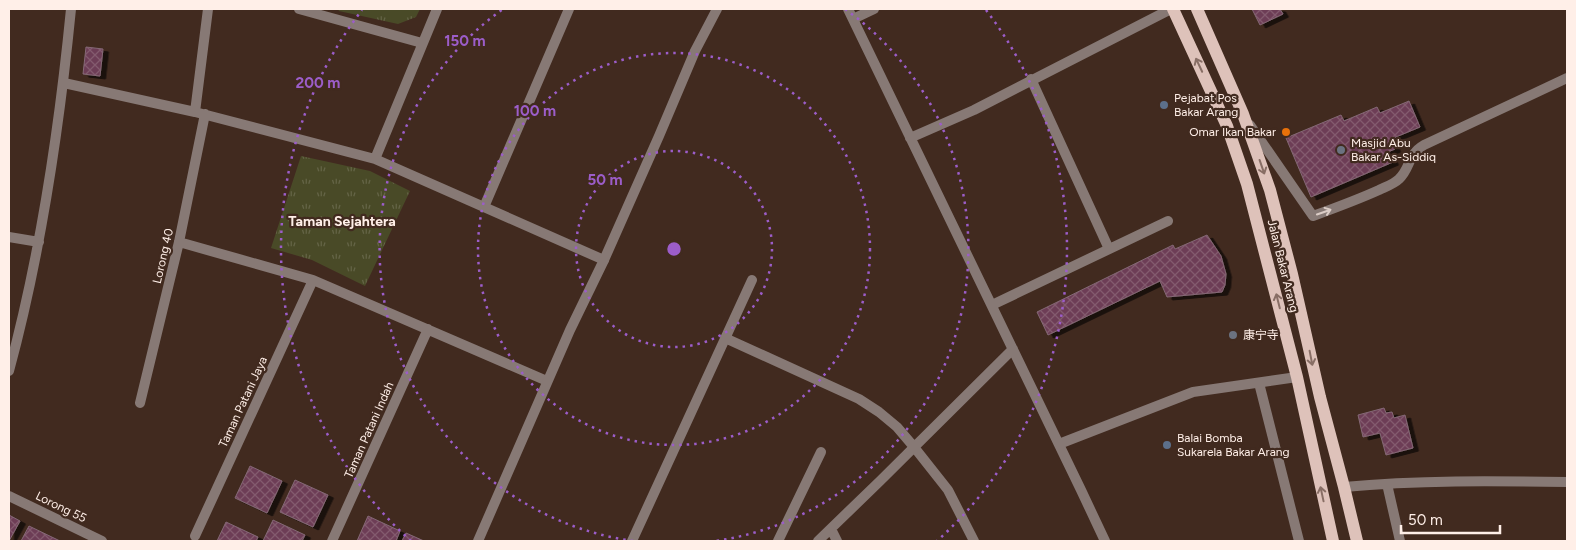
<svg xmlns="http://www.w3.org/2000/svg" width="1576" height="550" font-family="Figtree,'Noto Sans SC',sans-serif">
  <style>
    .park { fill: url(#park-tufts) }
    .building { fill: url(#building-cross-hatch); stroke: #846875; filter: url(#shadow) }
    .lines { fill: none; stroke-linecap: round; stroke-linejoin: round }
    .minor { stroke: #877975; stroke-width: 10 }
    .tertiary { stroke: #877975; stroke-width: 10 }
    .primary { stroke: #dec2ba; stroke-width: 12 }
    .oneway { stroke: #886e65 }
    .oneway2 { stroke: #dbccc6 }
    .ring { fill: none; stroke: #9c5dc9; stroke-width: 2.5; stroke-dasharray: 2.5 5 }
    .service-dot { fill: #5c6f8a; stroke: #412a1f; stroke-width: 2 }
    .food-dot { fill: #e8710a; stroke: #412a1f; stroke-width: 2 }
    .worship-dot { fill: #6b7280; stroke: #412a1f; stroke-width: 2 }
    .labels { text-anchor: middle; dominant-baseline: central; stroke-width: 4.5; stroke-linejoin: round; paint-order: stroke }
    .poi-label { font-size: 12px; fill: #ffefe8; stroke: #412a1f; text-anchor: start }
    .street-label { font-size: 12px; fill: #ffefe8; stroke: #412a1f }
    .neighbourhood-label { font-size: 14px; font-weight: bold; fill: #ffefe8; stroke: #412a1f }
    .centre { fill: #9c5dc9; stroke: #412a1f; stroke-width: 2.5 }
    .ring-label { font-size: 15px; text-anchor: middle; font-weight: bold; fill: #9c5dc9; stroke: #412a1f; stroke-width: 4.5; stroke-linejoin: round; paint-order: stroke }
  </style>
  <defs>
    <pattern id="park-tufts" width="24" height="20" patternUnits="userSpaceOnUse" patternTransform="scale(1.25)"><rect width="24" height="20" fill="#494a27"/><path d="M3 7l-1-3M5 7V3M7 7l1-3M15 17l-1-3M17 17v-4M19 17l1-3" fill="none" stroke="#646446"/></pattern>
    <pattern id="building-cross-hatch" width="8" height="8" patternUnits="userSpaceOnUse" patternTransform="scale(1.25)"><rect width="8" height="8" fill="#6d3e56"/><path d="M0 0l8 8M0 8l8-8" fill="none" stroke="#835a6e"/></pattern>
    <filter id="shadow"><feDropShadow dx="5.5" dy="3" stdDeviation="0" flood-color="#0009"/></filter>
  </defs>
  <rect width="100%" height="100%" fill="#412a1f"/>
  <!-- park -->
  <path class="park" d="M338 9H420L416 17 398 24 339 11Z
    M301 156 370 171 410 191 365 286 312 260 271 248Z"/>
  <!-- building -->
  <path class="building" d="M1252 9H1280L1283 14 1260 25Z
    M86 47 103 49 100 76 83 74Z
    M1409 101 1420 127 1391 139 1395 149 1388 152 1393 162 1311 197 1286 138 1341 115 1344 121 1377 107 1380 113Z
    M1207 235 1221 256 1226 274 1225 285 1222 292 1167 297 1160 281 1048 335 1037 312 1173 245 1175 249Z
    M1384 408 1386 413 1392 412 1394 418 1405 415 1413 448 1386 455 1380 433 1363 437 1358 415Z
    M250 466 282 481 267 513 235 498Z
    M295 480 328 495 313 527 280 512Z
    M9 515 20 521 9 541Z
    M368 516 400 531 396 541H357Z
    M273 520 305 535 302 541H263Z
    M226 522 258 537 256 541H217Z
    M29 526 60 541H21Z
    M406 533 424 541H402Z"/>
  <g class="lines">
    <!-- minor -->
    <path class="minor" d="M299 9 422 43
      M848 9 1081 490 1105 541
      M853 19 874 9
      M1031 79 1109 249
      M64 83 195 112 375 159 604 260
      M195 112 208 9
      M1250 125 1313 216C1335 208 1357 200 1379 190 1385 187 1394 184 1399 179 1411 168 1407 155 1424 145L1567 78
      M910 138 974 110 1171 9
      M375 159 437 9
      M484 207 569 9
      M9 237 39 242
      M179 242 313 280 547 381
      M992 305 1168 221
      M725 338 859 399 879 412 897 427 914 447 948 490 974 541
      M9 371C41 253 59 131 71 9
      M1259 383 1299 541
      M140 403 179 242 205 114
      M1059 444 1193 392 1297 377
      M1387 484 1400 541
      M1344 487C1418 480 1493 481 1567 482
      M9 496 102 541
      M831 529 837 541
      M195 536 313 280
      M332 541 428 329
      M632 541 752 280
      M778 541 821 452
      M818 541 880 481 1013 349"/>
    <!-- tertiary -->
    <path class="tertiary" d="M478 541 570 330 604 260 659 136 695 51 717 9"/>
    <!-- primary -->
    <path class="primary" d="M1173 9 1227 126 1247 184 1297 377 1333 541
      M1197 9 1243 114 1270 190 1292 274 1320 397 1344 487 1357 541"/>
  </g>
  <!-- one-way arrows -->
  <defs><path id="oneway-shaft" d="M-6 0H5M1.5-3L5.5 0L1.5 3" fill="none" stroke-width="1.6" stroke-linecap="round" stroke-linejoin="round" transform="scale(1.25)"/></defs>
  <g class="oneway">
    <use href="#oneway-shaft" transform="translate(1199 65) rotate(-115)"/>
    <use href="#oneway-shaft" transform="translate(1262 167) rotate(71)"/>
    <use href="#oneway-shaft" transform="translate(1278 301) rotate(-104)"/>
    <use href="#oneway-shaft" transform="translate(1311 358) rotate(79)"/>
    <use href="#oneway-shaft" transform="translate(1322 494) rotate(-102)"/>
  </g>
  <use class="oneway2" href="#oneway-shaft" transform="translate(1324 212) rotate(-19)"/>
  <!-- distance rings -->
  <g class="ring">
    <circle cx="674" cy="249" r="98"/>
    <circle cx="674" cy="249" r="196"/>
    <path d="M633 541A295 295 0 0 1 503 9M845 9A295 295 0 0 1 715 541"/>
    <path d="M411 541A393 393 0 0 1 362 10M986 10A393 393 0 0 1 937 541"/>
  </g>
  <!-- markers -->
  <g class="service-dot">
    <circle cx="1164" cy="105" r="5"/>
    <circle cx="1167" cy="445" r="5"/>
  </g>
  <circle class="food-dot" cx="1286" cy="132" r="5"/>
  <g class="worship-dot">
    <circle cx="1341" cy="150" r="5"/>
    <circle cx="1233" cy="335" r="5"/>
  </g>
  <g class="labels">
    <!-- poi labels -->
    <g class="poi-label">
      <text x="1174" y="98">Pejabat Pos<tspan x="1174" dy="14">Bakar Arang</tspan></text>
      <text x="1276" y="132" text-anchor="end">Omar Ikan Bakar</text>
      <text x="1351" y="143">Masjid Abu<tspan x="1351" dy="14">Bakar As-Siddiq</tspan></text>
      <text x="1243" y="335">康宁寺</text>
      <text x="1177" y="438">Balai Bomba<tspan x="1177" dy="14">Sukarela Bakar Arang</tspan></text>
    </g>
    <!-- street labels -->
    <g class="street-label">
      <text transform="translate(163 256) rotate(-77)">Lorong 40</text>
      <text transform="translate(1283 266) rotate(76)">Jalan Bakar Arang</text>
      <text transform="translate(243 402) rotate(-65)">Taman Patani Jaya</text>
      <text transform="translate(369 430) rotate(-66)">Taman Patani Indah</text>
      <text transform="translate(61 507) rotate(26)">Lorong 55</text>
    </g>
    <!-- neighbourhood labels -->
    <g class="neighbourhood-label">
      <text x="342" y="221">Taman Sejahtera</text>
    </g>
  </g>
  <circle cx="674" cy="249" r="8" class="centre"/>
  <g class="ring-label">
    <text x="465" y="46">150 m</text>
    <text x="318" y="88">200 m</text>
    <text x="535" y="116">100 m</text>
    <text x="605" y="185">50 m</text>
  </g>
  <!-- border -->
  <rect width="1576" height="550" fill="none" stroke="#ffefe8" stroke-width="20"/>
  <!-- scale -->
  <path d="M1401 525v8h99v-8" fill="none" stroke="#ffefe8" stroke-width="2.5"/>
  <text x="1408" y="525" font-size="15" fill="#ffefe8" stroke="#412a1f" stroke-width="4" paint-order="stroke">50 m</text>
</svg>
